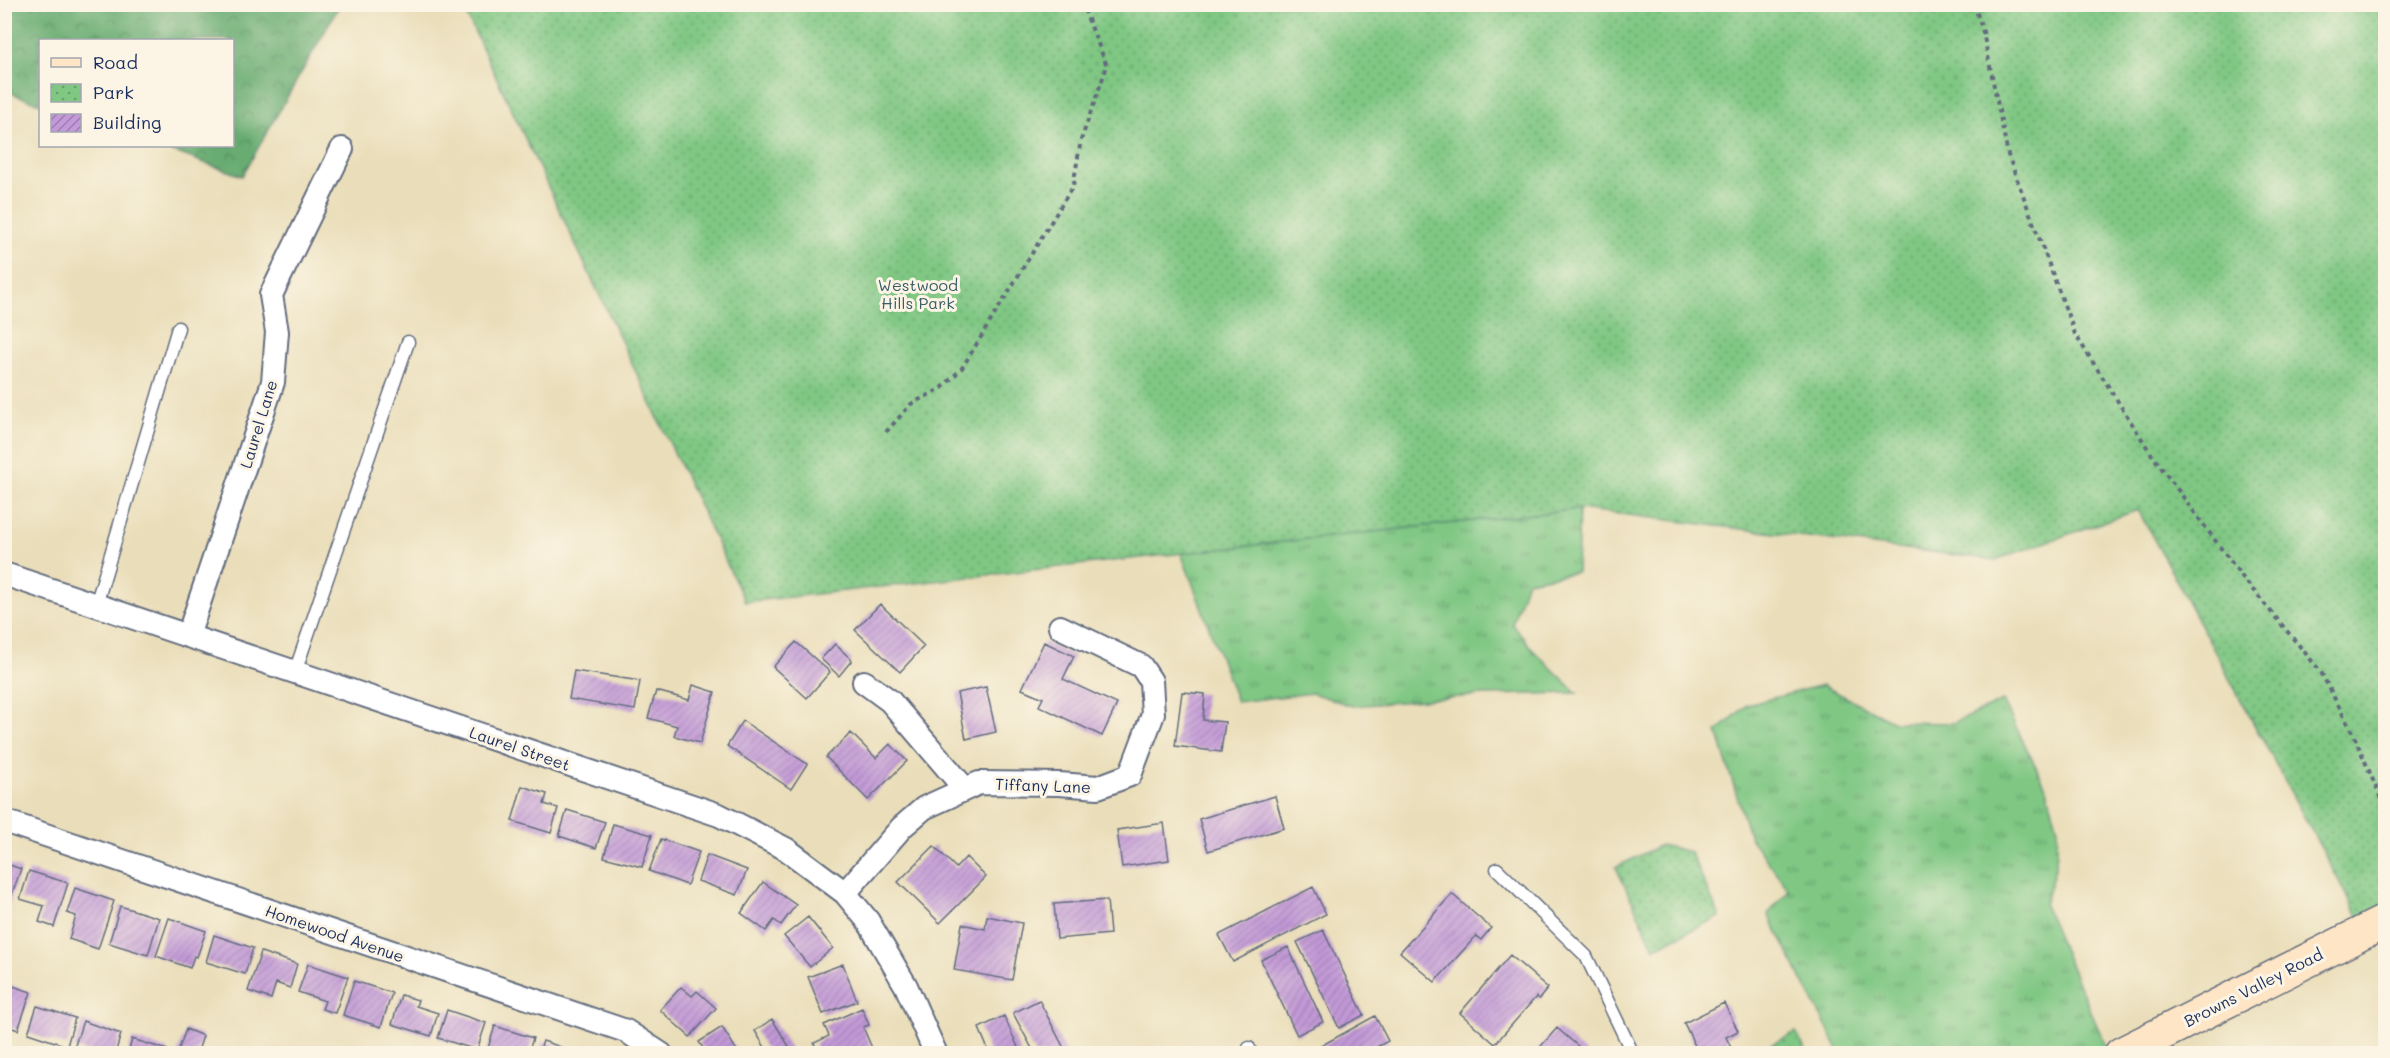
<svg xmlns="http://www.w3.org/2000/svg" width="2390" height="1058" font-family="Mali,sans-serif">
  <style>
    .grass { fill: url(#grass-tufts); stroke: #4d7b70; stroke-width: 1.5 }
    .forest { fill: url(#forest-crowns); stroke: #416e68; stroke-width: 1.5 }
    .park { fill: url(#park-dots); stroke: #4d7b70; stroke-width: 1.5 }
    .building { fill: url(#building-hatch) }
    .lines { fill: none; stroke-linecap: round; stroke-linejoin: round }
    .service-casing { stroke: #636c7e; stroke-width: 15 }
    .minor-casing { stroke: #636c7e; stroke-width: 26 }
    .secondary-casing { stroke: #636c7e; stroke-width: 36 }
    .path { stroke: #636c7e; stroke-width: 4; stroke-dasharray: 4.5 4.5; stroke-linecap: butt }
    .service { stroke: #fff; stroke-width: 12 }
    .minor { stroke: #fff; stroke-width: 22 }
    .secondary { stroke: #fde5c5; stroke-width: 33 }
    .labels { text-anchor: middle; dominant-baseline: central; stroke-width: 6; stroke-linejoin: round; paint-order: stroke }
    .park-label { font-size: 16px; fill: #395d69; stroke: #fcf5e5 }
    .street-label { font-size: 16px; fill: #1b2f5e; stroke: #fcf5e5 }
  </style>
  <defs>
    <pattern id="grass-tufts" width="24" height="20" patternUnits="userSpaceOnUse" patternTransform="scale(1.5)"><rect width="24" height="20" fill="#7fc783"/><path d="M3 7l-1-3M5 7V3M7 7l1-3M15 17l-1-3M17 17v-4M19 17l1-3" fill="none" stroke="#67a26e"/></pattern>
    <pattern id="forest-crowns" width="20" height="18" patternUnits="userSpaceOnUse" patternTransform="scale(1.5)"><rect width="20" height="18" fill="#67ac71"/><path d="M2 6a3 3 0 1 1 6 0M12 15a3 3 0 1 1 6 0" fill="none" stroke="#548c60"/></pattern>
    <pattern id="park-dots" width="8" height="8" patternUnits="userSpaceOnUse" patternTransform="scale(1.5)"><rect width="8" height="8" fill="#7fc783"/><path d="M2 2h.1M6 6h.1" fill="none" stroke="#67a26e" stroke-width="1.8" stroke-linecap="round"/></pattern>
    <pattern id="building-hatch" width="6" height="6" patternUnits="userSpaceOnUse" patternTransform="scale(1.5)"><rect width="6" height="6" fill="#c39ad7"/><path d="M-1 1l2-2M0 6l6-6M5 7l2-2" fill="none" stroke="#9e7eb2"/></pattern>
  </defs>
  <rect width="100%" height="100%" fill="#fcf5e5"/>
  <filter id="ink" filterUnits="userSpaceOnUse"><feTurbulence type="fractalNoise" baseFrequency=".0167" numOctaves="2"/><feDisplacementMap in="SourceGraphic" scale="12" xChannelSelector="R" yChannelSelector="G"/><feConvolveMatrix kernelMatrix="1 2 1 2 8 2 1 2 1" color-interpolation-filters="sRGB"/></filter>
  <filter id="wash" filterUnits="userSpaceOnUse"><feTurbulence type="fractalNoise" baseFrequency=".008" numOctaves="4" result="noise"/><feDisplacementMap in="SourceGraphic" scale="24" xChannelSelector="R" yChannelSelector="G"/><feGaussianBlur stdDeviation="1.35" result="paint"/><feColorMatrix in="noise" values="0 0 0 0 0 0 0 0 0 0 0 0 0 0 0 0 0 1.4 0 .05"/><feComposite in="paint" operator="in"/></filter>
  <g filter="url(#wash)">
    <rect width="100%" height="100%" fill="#eadeba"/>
    <!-- grass -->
    <path class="grass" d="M1579 509 1577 572 1527 581 1512 624 1532 649 1577 693 1484 695 1352 706 1312 693 1237 702 1181 553Z
      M1822 685 1894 722 1953 723 2003 701 2047 789 2058 829 2056 865 2044 905 2109 1053H1840L1768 914 1789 890 1750 838 1717 732 1747 705Z"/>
    <!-- forest -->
    <path class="forest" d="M5 4H340V5L242 176 157 146H232V40H40V104L5 91Z"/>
    <!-- park -->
    <path class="park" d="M462 5H2385V921L2366 931 2138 510 1995 560 1579 509 745 602Z
      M1661 845 1690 852 1720 917 1654 948 1616 867Z
      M1796 1032 1807 1053H1754Z"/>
    <g id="blocks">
      <!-- building -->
      <path class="building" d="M880 604 924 646 900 672 855 630Z
        M796 642 830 672 807 698 773 667Z
        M1044 642 1074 656 1063 679 1117 704 1102 736 1039 706 1043 698 1022 689Z
        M835 644 852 660 839 676 821 659Z
        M574 671 640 681 635 710 569 699Z
        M693 685 715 692 700 743 674 736 677 726 648 718 656 691 689 700Z
        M986 687 996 732 966 739 957 693Z
        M1182 692 1205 694 1203 720 1225 722 1221 752 1175 746Z
        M743 721 807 764 791 789 727 746Z
        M851 733 876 758 890 744 907 761 868 800 826 757Z
        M522 786 547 794 544 804 558 808 551 833 512 821Z
        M1275 796 1284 828 1208 851 1199 819Z
        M567 810 605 822 596 848 559 836Z
        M1164 823 1169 860 1122 867 1117 830Z
        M613 824 652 835 642 867 604 857Z
        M661 839 699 852 687 885 649 871Z
        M934 846 956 868 966 857 986 877 940 923 898 882Z
        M707 855 747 870 737 895 698 881Z
        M4 863 21 869 8 905 4 904Z
        M29 871 68 883 54 927 39 922 44 906 20 899Z
        M763 882 796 905 781 925 774 920 766 931 741 913Z
        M1313 887 1326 914 1233 962 1219 935Z
        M75 888 114 901 98 949 69 939 76 916 67 913Z
        M1452 894 1491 928 1481 940 1476 936 1435 982 1400 952Z
        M1107 900 1110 934 1057 939 1054 904Z
        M120 906 159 918 148 955 109 943Z
        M987 916 1022 923 1012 980 954 970 962 924 985 929Z
        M808 917 833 948 810 967 784 936Z
        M169 918 206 931 197 957 194 956 190 968 156 956Z
        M1323 930 1364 1015 1339 1028 1297 942Z
        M214 935 253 948 245 974 206 962Z
        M1288 947 1323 1022 1297 1035 1261 960Z
        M261 952 297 964 290 988 276 983 271 999 248 991Z
        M1510 955 1548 988 1539 999 1536 997 1495 1044 1460 1013Z
        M308 964 348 977 335 1013 322 1009 325 1001 298 992Z
        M843 964 857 1001 823 1014 808 977Z
        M354 981 392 993 381 1027 343 1015Z
        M4 983 31 992 18 1030 4 1025Z
        M681 987 692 996 697 991 716 1008 690 1037 660 1010Z
        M401 995 418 1000 416 1006 438 1013 431 1036 392 1024Z
        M1039 1000 1067 1054H1035L1013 1013Z
        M1724 1003 1738 1031 1726 1037 1734 1054H1699L1684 1023Z
        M37 1006 75 1018 67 1046 28 1033Z
        M862 1008 869 1025 863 1027 872 1048 859 1054H819L814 1043 829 1036 824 1025Z
        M447 1010 486 1023 477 1050 438 1038Z
        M1004 1016 1021 1054H990L979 1028Z
        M1375 1016 1388 1041 1364 1054H1306Z
        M772 1019 790 1048 782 1054H769L755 1031Z
        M83 1021 121 1034 115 1054H91L74 1048Z
        M495 1026 533 1038 528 1054H486Z
        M722 1027 739 1054H707L699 1042Z
        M1557 1028 1587 1054H1534Z
        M186 1029 203 1036 197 1054H177Z
        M132 1039 168 1050 167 1054H128Z
        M543 1041 561 1047 559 1054H538Z"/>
    </g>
  </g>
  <g filter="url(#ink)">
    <use href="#blocks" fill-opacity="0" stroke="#636c7e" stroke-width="1.5"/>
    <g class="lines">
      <defs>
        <path id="service" d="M96 605 178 328
          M295 672 408 342
          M1497 869 1586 956 1633 1054
          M1249 1048 1251 1054"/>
        <path id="minor" d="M4 574 719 815 786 849 845 893 868 921 906 986 936 1054
          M188 636 273 382 277 332 271 295 342 149
          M864 682 890 701 965 789
          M4 821 626 1031 661 1054
          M845 893 902 827 924 808 979 783 1059 784 1098 787 1130 775 1153 714 1151 681 1141 666 1060 627"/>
        <path id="secondary" d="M2121 1054 2386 921"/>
      </defs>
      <!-- service casing -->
      <use href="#service" class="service-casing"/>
      <!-- minor casing -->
      <use href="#minor" class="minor-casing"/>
      <!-- secondary casing -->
      <use href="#secondary" class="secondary-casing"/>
      <!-- path -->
      <path class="path" d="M1974 4 1983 32 2008 155 2075 334 2152 455 2243 578 2321 672 2356 740 2386 811
        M886 432 911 404 942 388 962 368 1073 186 1081 140 1107 66 1082 4"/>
      <!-- service -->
      <use href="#service" class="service"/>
      <!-- minor -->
      <use href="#minor" class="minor"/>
      <!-- secondary -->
      <use href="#secondary" class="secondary"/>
    </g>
  </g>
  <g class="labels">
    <!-- park labels -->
    <g class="park-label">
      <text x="918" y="284">Westwood<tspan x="918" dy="18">Hills Park</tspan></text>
    </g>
    <!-- street labels -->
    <g class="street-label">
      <text transform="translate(258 424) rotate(-73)">Laurel Lane</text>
      <text transform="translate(520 748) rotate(19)">Laurel Street</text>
      <text transform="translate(1043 785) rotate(2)">Tiffany Lane</text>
      <text transform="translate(335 933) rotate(19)">Homewood Avenue</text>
      <text transform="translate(2253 987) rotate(-27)">Browns Valley Road</text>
    </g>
  </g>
  <!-- margin -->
  <rect width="2390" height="1058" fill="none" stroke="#fcf5e5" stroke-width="24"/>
  <!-- legend -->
  <rect x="39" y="39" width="195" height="108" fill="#fcf5e5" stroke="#a2a6af" stroke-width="1.5"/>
  <rect x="51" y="58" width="30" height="9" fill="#fde5c5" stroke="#a2a6af" stroke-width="1.5"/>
  <text x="93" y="69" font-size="18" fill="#1b2f5e">Road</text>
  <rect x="51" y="84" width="30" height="18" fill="url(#park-dots)" stroke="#a2a6af" stroke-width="1.5"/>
  <text x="93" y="99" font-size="18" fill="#1b2f5e">Park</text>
  <rect x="51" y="114" width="30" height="18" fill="url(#building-hatch)" stroke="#a2a6af" stroke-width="1.5"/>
  <text x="93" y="129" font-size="18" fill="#1b2f5e">Building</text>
</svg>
